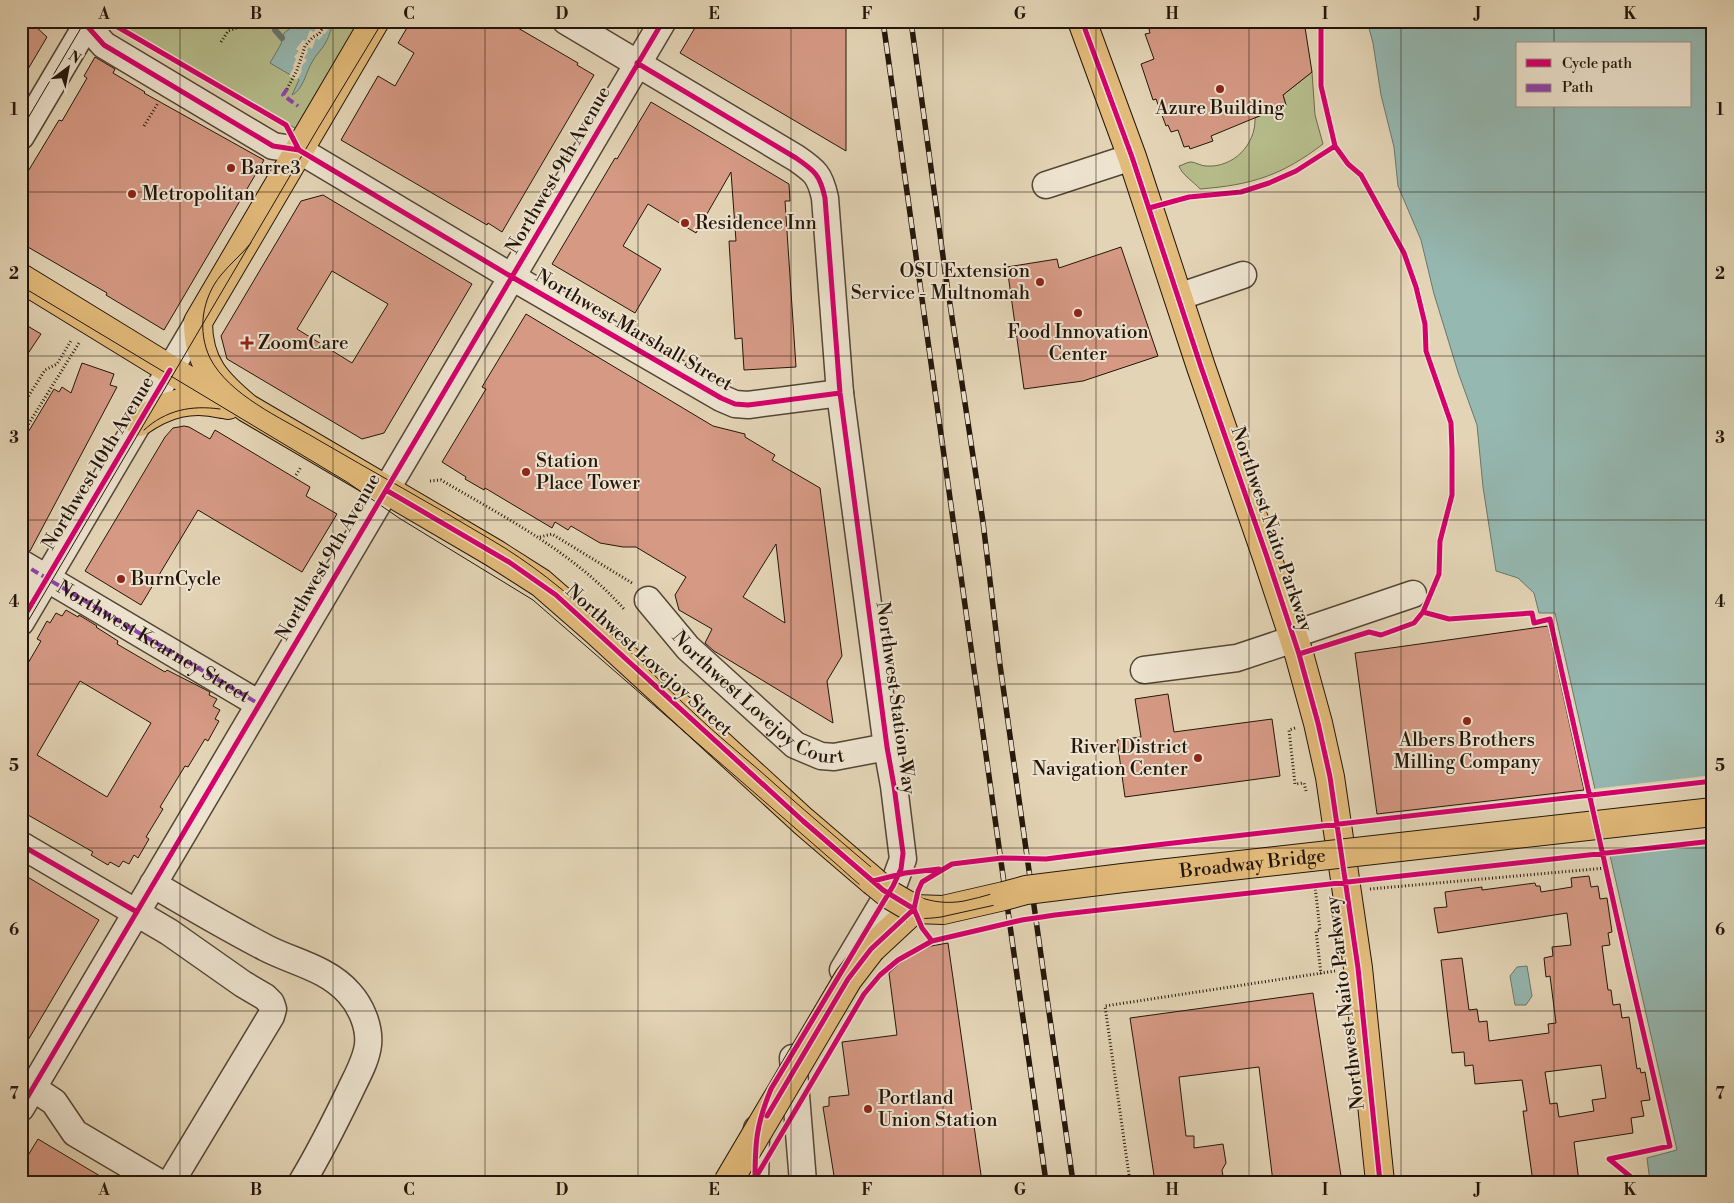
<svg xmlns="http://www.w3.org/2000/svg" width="1734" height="1203" font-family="'Libre Bodoni',serif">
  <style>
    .green { fill: #b6bc8b; stroke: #6d694b }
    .water { fill: #95b8b1; stroke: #68776f; fill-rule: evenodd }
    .pier { fill: #e3d4b5 }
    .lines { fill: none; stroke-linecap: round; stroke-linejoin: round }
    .stream { stroke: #68776f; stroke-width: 6 }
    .building { fill: #d59984; stroke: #24160b; fill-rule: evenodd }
    .minor-casing { stroke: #544636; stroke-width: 29 }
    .major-casing { stroke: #24160b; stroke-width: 30 }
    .path { stroke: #24160b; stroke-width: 3; stroke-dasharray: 1 2.5; stroke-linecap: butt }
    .minor { stroke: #ede3cf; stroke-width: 26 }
    .major { stroke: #e2ba7a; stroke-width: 28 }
    .tram { stroke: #24160b; stroke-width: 1 }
    .rail-casing { stroke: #24160b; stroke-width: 5.5 }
    .rail { stroke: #ede3cf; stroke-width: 4; stroke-dasharray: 11; stroke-linecap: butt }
    .major-bridge-casing { stroke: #24160b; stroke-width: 30; stroke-linecap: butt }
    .major-bridge { stroke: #e2ba7a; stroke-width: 28 }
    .quiet { stroke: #8e44ad; stroke-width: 4; stroke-dasharray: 8 4; stroke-linecap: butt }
    .cycleway-casing { stroke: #ede3cf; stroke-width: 8 }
    .cycleway { stroke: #d6006c; stroke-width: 5 }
    .grid { fill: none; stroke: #24160b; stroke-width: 1; stroke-opacity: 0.55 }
    .poi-dot { fill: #8f2418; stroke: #ede3cf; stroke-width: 2 }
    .labels { text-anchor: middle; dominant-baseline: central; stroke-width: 4; stroke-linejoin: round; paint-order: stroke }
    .poi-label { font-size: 19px; fill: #24160b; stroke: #ede3cf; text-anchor: start }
    .street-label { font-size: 19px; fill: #24160b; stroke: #ede3cf }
    .neatline { fill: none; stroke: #24160b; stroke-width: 2 }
    .grid-label { font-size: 16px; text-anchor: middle; font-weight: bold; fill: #24160b }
  </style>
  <rect width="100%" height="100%" fill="#e3d4b5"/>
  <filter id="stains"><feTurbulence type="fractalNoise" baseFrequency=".004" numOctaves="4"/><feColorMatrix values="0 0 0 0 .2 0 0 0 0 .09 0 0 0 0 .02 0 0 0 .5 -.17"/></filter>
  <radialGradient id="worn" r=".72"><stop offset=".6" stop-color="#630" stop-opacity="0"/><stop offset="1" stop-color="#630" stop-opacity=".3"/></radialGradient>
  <!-- green -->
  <path class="green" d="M118 21H366L298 130 121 25Z
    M1312 72 1315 115 1323 144C1281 176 1251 185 1200 189 1193 181 1182 175 1179 166 1183 165 1187 162 1191 162 1195 162 1201 166 1206 166 1233 168 1256 145 1255 118L1286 105 1283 95Z"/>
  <!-- water -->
  <path class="water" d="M297 21H337C330 28 330 35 326 42 322 50 316 54 312 62 306 72 303 90 292 95L299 80 270 63 281 44 284 33 296 24Z
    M1367 21H1713V1182H1650L1647 1158 1677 1150 1555 613H1539L1534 593 1518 578 1496 571 1483 487 1477 425 1458 372 1434 294 1421 240 1398 186 1394 147 1381 95 1373 43ZM1518 44H1690V106H1518Z
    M1527 966 1532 996 1526 1005H1515L1510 976 1517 967Z"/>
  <!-- pier -->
  <path class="pier" d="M322 21H333L325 34 324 33 319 40 316 38 312 49 309 47 307 50 308 52 304 58 307 60 302 66 301 70 302 71 297 80 289 76 294 67 293 66 296 59 294 57 299 51 296 49 303 40 306 41 310 30 314 32 316 29H318Z
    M1713 775V843L1607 855 1592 789Z"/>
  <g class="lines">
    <!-- stream -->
    <path class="stream" d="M274 21 275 30 282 38"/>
  </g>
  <!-- building -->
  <path class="building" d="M21 21H28L34 25 47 37 21 81Z
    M411 21H506L578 63 577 65 594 75 502 232 488 223 487 225 341 140 378 76 395 86 414 53 398 43Z
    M699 21H846V151L680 53Z
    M1172 21 1174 27 1200 21H1304L1312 72 1283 95 1286 105 1211 136 1213 141 1190 149 1189 146 1184 147 1178 130 1171 132 1168 125 1166 126 1156 99 1153 100 1141 64 1154 59 1145 34 1150 33 1149 29Z
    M95 57 115 69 113 73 145 92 144 93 264 160 164 330 106 295 107 293 21 243V183L59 120 62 121 87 78 84 76Z
    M651 102 789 184 790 201H785L796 367 744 370 742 338 735 339 729 241H736L731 172 696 233 648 204 623 246 661 269 635 313 552 264 615 158 617 159Z
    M323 195 472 284 384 433 362 439 227 359 221 336 301 201ZM332 271 388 304 352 363 297 329Z
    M1121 247 1158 356 1083 381 1024 389 1007 267 1057 259 1059 268Z
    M526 314 713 426 745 434V437L775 455 772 460 820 488 842 656 827 681 833 723 714 651 705 643 712 629 679 610 675 595 686 577 636 547H623L600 543 571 526 568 530 555 522 552 528 485 488 484 490 465 479 466 477 442 462 486 389 482 387ZM776 544 785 623 743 597Z
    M21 322 41 334 21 364Z
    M82 363 114 374 110 385 117 387 30 551 21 548V444L54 389 59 392 62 387 71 393Z
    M184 426 189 427 210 439 215 430 310 487 306 496 337 514 302 572 198 510 141 605 85 571 165 437 173 428Z
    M66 610 78 617 79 615 97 626 96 627 118 641 117 644 165 672 167 670 210 692 209 695 217 699 213 706 220 710 215 719 219 721 208 741 205 739 188 767 185 766 160 807 163 809 146 837 149 839 138 858 134 855 129 864 123 861 119 867 110 862 108 865 91 855 93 852 21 811V675L41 641 37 639 47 621 50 623 56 613 62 616ZM80 681 151 723 107 797 37 755Z
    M1548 626 1584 790 1377 814 1355 653Z
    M1168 694 1174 732 1272 719 1280 776 1125 797 1117 740 1141 737 1135 699Z
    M21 873 99 920 21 1052Z
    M1589 876 1591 887 1598 886 1600 899 1607 898 1612 932 1608 933 1610 945 1602 946 1608 990H1611L1613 1005 1620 1004 1622 1018 1629 1017 1637 1069 1640 1068 1641 1073 1645 1072 1650 1100 1641 1101 1644 1116 1631 1118 1633 1133 1574 1142 1579 1182H1533L1523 1111H1527L1522 1080 1475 1084 1473 1065 1465 1066 1464 1052 1452 1053 1441 960 1462 958 1469 1010 1477 1009 1479 1022 1487 1021 1489 1041 1549 1033 1548 1024 1556 1023 1550 976 1546 977 1544 958 1553 956 1552 947 1571 945 1567 913 1438 933 1434 908 1447 907 1445 892 1482 887V890L1535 883 1536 886H1540L1541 892 1572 887 1571 878ZM1601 1065 1606 1098 1592 1100 1594 1111 1559 1117 1557 1103 1550 1104 1545 1072Z
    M948 943 982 1182H835L823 1107 829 1106V1097L849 1095 842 1042 897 1035 889 973 900 963 915 953 931 946Z
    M1313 993 1341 1176 1302 1182H1273L1259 1067 1179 1077 1186 1136H1194V1148L1223 1144 1226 1163 1222 1170 1224 1182H1155L1130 1018Z
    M38 1139 110 1182H21V1167Z"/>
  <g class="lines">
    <defs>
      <g id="minor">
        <path d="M80 21 87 26 104 45 273 146 299 150 304 153 512 277 721 398 735 404 748 405 840 393"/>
        <path d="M566 21 796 158C815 171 820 175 825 198L840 393 887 747 894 786 903 859 893 886 843 970"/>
        <path d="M21 136 89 21"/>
        <path d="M1046 185 1132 157"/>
        <path d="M1178 297 1243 275"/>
        <path d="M21 563 259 704"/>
        <path id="s1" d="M648 600 688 648 795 745 821 756 834 757 887 747"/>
        <path d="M21 622 198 322"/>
        <path d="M1292 635 1413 594"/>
        <path d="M1144 670 1237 658 1294 639"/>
        <path d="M21 845 169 932 243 984 265 997 271 1003 273 1009 271 1016 171 1182"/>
        <path d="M153 884C190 906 228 928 266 948 293 962 327 968 349 993 361 1006 370 1027 368 1045 366 1061 357 1076 350 1091 335 1122 320 1152 302 1182"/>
        <path d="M793 1058 803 1182"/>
        <path d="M33 1088 54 1102 75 1133 158 1182"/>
        <path d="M21 1108 663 21"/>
        <path d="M755 1182 756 1137 757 1129"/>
      </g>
      <path id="major" d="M375 21 198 322C198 364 217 383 247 408L494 553 541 583 596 631 803 821 873 881
        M1082 21 1132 157 1201 367 1267 557 1299 654 1318 723 1330 777 1358 968 1380 1182
        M21 278 228 405
        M139 422C165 404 191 396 222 404
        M871 949 914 909 943 910 1004 896"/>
    </defs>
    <!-- minor casing -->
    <use href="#minor" class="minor-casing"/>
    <!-- major casing -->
    <use href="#major" class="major-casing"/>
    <!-- path -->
    <path class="path" d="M151 21H152
      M221 42 228 31 242 26 246 21
      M287 89 297 70 305 46 313 37 319 34 327 21
      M144 126 158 103
      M21 408 45 370 57 364 72 339
      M21 436 79 343
      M296 475 301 467
      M430 481 441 480C506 518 573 552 624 609
      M540 537 552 534 632 583
      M1295 728 1289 730 1295 784 1304 783 1306 791
      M1315 886 1320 930 1316 931 1321 974
      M1370 889 1606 868
      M1130 1182 1105 1006 1335 971"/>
    <!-- minor -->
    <use href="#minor" class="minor"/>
    <!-- major -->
    <use href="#major" class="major"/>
    <!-- tram -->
    <path class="tram" d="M21 130 85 21
      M251 243C242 254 230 264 221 275 202 298 197 331 210 358 229 395 281 418 315 438 373 472 432 504 490 539 571 586 628 652 696 715 716 734 738 752 759 770 798 805 838 839 878 873 904 893 931 907 964 901 984 897 1002 890 1021 886L1713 806
      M21 286 347 482 399 518 533 600 834 862C856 881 888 914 918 918 926 919 933 918 941 917L1058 891 1713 816
      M144 430C166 410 191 405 220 409
      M21 633 317 130 383 21"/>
    <defs>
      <path id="rail" d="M883 21 1046 1182
        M911 21 945 271 983 522 1000 665 1073 1182"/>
    </defs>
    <!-- rail casing -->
    <use href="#rail" class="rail-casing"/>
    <!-- rail -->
    <use href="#rail" class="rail"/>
    <defs>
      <g id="major-bridge">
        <path d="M873 881 890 895 914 909"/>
        <path id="s2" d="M1004 896 1026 890 1123 878 1713 812"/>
        <path d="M728 1182 848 979 871 949"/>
      </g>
    </defs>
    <!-- major-bridge casing -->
    <use href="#major-bridge" class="major-bridge-casing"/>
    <!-- major-bridge -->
    <use href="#major-bridge" class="major-bridge"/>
    <!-- quiet -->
    <g class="quiet">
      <path d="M287 89 283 95 298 106"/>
      <path id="s3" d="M21 563 259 704"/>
    </g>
    <defs>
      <path id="cycleway" d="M80 21 87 26 104 45 273 146 299 150 304 153 512 277 721 398 735 404 748 405 840 393
        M1082 21 1132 157 1201 367 1267 557 1299 654 1318 723 1330 777 1358 968 1380 1182
        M87 26H116L286 125 299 150
        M637 63 796 158C815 171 820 175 825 198L840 393 887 747 894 786 903 853 901 869 893 886 771 1089C756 1125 755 1143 755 1182
        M1149 208 1189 197 1241 192 1269 183 1296 171 1335 146
        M386 490 509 562 556 595 803 821 883 890 914 909
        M1423 612 1449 619 1532 613 1534 623 1550 619 1628 967 1670 1146 1609 1159 1637 1182
        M21 622 170 370
        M1299 654 1369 632 1381 635 1414 623 1423 612 1439 574 1440 541 1452 495V450L1451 423 1426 351 1425 324 1416 287 1404 253 1361 175 1348 164 1335 146 1321 86V21
        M21 845 137 912
        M873 881 905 873 939 869
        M932 941 922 928 914 909 918 891 922 882 952 864 1002 858 1046 859 1156 845 1713 781
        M21 1108 663 21
        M767 1116 848 979 871 949 914 909
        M756 1177 864 994 880 975 898 960 932 941 1022 920 1055 915 1713 841"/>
    </defs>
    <!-- cycleway casing -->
    <use href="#cycleway" class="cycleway-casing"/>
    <!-- cycleway -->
    <use href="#cycleway" class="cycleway"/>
  </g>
  <!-- grid -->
  <path class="grid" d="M180 21V1182M333 21V1182M485 21V1182M638 21V1182M791 21V1182M943 21V1182M1096 21V1182M1249 21V1182M1401 21V1182M1554 21V44M1554 106V1182M21 192H1713M21 356H1713M21 520H1713M21 684H1713M21 848H1713M21 1011H1713"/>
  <!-- markers -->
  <g class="poi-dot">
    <circle cx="1220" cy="89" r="5"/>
    <circle cx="231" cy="168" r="5"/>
    <circle cx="132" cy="194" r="5"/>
    <circle cx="685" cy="223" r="5"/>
    <circle cx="1040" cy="282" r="5"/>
    <circle cx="1078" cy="313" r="5"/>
    <path d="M244.5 335.5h5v5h5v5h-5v5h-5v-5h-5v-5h5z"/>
    <circle cx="526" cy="472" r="5"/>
    <circle cx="121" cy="579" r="5"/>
    <circle cx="1467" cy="721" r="5"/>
    <circle cx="1198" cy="758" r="5"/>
    <circle cx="868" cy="1109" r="5"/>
  </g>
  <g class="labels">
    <!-- poi labels -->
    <g class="poi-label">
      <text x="1220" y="108" text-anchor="middle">Azure Building</text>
      <text x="241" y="168">Barre3</text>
      <text x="142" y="194">Metropolitan</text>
      <text x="695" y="223">Residence Inn</text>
      <text x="1030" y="271" text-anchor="end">OSU Extension<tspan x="1030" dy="22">Service - Multnomah</tspan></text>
      <text x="1078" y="332" text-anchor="middle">Food Innovation<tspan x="1078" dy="22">Center</tspan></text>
      <text x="258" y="343">ZoomCare</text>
      <text x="536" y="461">Station<tspan x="536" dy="22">Place Tower</tspan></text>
      <text x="131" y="579">BurnCycle</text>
      <text x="1467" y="740" text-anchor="middle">Albers Brothers<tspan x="1467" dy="22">Milling Company</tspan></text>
      <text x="1188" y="747" text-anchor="end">River District<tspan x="1188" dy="22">Navigation Center</tspan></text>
      <text x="878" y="1098">Portland<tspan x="878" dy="22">Union Station</tspan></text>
    </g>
    <!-- street labels -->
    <g class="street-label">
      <text transform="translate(558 170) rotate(-60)">Northwest 9th Avenue</text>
      <text transform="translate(634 330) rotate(30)">Northwest Marshall Street</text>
      <text transform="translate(98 463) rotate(-59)">Northwest 10th Avenue</text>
      <text transform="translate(1272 529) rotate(71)">Northwest Naito Parkway</text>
      <text transform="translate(328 557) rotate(-60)">Northwest 9th Avenue</text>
      <text stroke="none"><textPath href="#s3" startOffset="154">Northwest Kearney Street</textPath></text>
      <text transform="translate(649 660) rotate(42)">Northwest Lovejoy Street</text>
      <text stroke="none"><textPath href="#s1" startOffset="151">Northwest Lovejoy Court</textPath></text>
      <text transform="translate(896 698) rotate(82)">Northwest Station Way</text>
      <text stroke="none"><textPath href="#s2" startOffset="251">Broadway Bridge</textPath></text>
      <text transform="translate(1345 1003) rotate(-97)">Northwest Naito Parkway</text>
    </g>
  </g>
  <!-- margin -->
  <rect width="1734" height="1203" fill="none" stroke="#e3d4b5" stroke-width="55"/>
  <!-- legend -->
  <rect x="1516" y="42" width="175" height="65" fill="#ede3cf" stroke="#9d9181"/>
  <rect x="1526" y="59" width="25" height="8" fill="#d6006c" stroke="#9d9181"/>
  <text x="1562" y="68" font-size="15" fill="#24160b">Cycle path</text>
  <rect x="1526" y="84" width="25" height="8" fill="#8e44ad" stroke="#9d9181"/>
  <text x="1562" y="92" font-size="15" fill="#24160b">Path</text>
  <!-- north arrow -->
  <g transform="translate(68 68) rotate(32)" stroke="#ede3cf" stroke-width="4" paint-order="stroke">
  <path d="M0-4L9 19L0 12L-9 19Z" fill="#24160b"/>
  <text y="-8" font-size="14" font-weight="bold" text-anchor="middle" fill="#24160b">N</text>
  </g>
  <rect x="28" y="28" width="1678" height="1148" class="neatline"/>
  <g class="grid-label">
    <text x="104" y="19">A</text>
    <text x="256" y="19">B</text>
    <text x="409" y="19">C</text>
    <text x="562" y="19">D</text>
    <text x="714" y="19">E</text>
    <text x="867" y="19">F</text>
    <text x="1020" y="19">G</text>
    <text x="1172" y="19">H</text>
    <text x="1325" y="19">I</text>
    <text x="1478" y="19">J</text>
    <text x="1630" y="19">K</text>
    <text x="14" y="115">1</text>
    <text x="1720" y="115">1</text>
    <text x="14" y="279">2</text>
    <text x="1720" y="279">2</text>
    <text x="14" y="443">3</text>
    <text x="1720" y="443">3</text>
    <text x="14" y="607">4</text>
    <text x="1720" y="607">4</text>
    <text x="14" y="771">5</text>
    <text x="1720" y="771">5</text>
    <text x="14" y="935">6</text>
    <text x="1720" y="935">6</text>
    <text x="14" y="1099">7</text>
    <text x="1720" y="1099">7</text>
    <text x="104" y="1195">A</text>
    <text x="256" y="1195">B</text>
    <text x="409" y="1195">C</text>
    <text x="562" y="1195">D</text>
    <text x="714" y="1195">E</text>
    <text x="867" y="1195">F</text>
    <text x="1020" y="1195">G</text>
    <text x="1172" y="1195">H</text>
    <text x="1325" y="1195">I</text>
    <text x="1478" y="1195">J</text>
    <text x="1630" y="1195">K</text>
  </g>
  <rect width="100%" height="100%" filter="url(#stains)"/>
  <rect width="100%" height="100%" fill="url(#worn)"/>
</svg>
